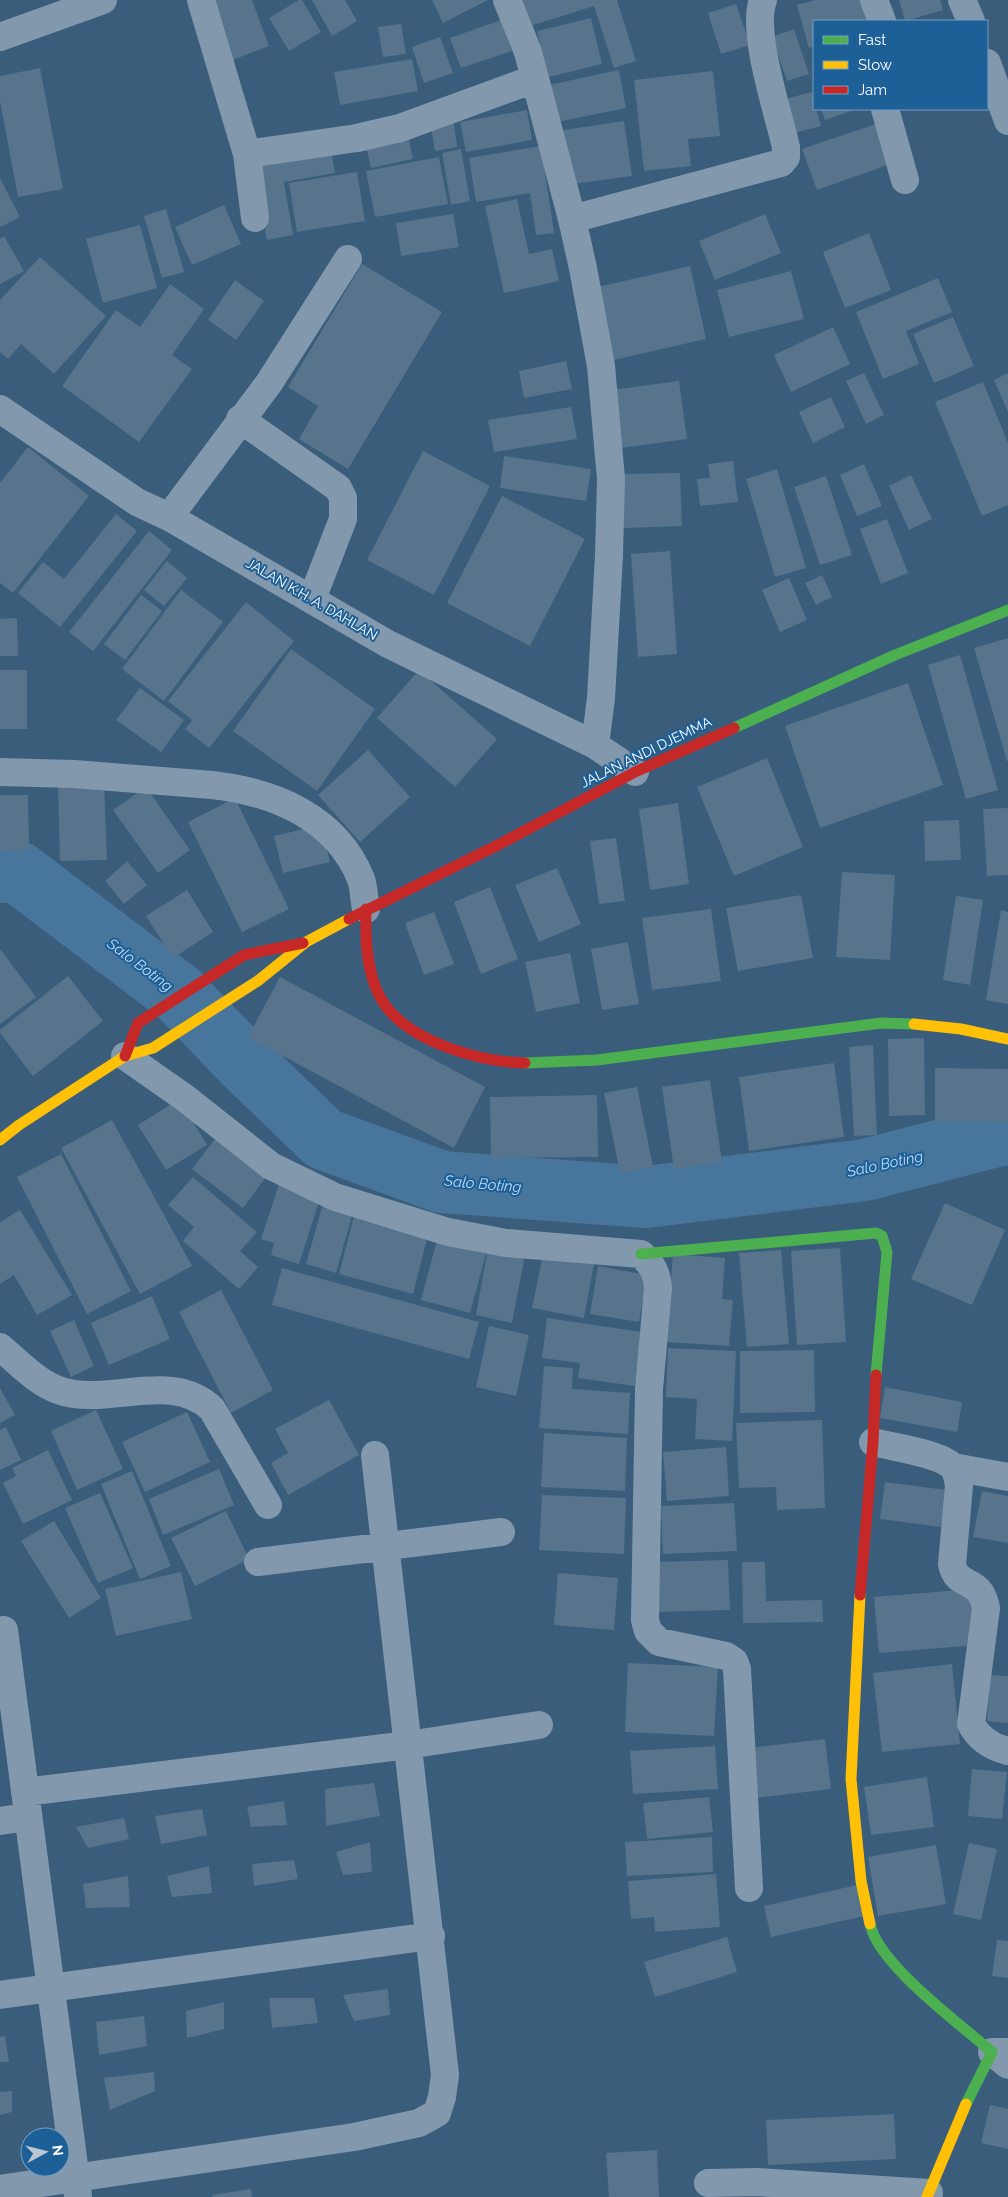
<svg xmlns="http://www.w3.org/2000/svg" width="1008" height="2197" font-family="Raleway,sans-serif">
  <style>
    .lines { fill: none; stroke-linecap: round; stroke-linejoin: round }
    .river { stroke: #48759b; stroke-width: 62 }
    .building { fill: #57748c }
    .street { stroke: #8299ad; stroke-width: 28 }
    .fast { stroke: #4caf50; stroke-width: 11 }
    .slow { stroke: #ffc107; stroke-width: 11 }
    .jam { stroke: #c62828; stroke-width: 11 }
    .labels { text-anchor: middle; dominant-baseline: central; stroke-width: 4; stroke-linejoin: round; paint-order: stroke }
    .street-label { font-size: 14px; fill: #fff; stroke: #1d5f97 }
    .water-label { font-size: 15px; font-style: italic; fill: #bdddf6; stroke: #1d5f97 }
  </style>
  <rect width="100%" height="100%" fill="#395d7b"/>
  <g class="lines">
    <!-- river -->
    <path class="river" d="M0 872H18L179 994 246 1064 324 1139 442 1182 646 1197 865 1170 1004 1134 1008 1135"/>
  </g>
  <!-- building -->
  <path class="building" d="M207 0H252L269 46 230 61Z
    M299 0H302L321 32 289 51 269 18Z
    M312 0H345L357 21 332 36Z
    M432 0H488L443 23Z
    M515 0H617L636 61 614 68 594 6 524 28Z
    M815 0H862L867 21H814V46L809 48 797 5Z
    M899 0H940L943 10 905 21Z
    M736 4 750 45 721 54 708 13Z
    M591 18 602 64 549 77 537 31Z
    M501 20 512 51 461 68 450 38Z
    M401 24 406 54 383 57 378 27Z
    M794 29 809 74 787 81 772 37Z
    M440 37 453 73 424 83 412 47Z
    M412 59 418 91 340 105 334 72Z
    M40 68 63 189 18 197 0 101V76Z
    M619 70 626 108 552 123 544 86Z
    M713 71 720 136 688 139 691 166 644 171 634 80Z
    M812 92 814 109H816L821 126 794 133 785 99Z
    M821 109H857L825 120Z
    M527 110 532 140 466 152 460 122Z
    M453 116 457 147 435 151 430 120Z
    M624 121 632 176 565 185 557 131Z
    M876 124 890 164 817 190 802 149Z
    M407 132 413 159 371 168 365 141Z
    M330 143 335 173 284 182 293 235 267 240 253 156Z
    M541 146 554 233 536 235 530 193 476 202 469 158Z
    M461 149 470 201 451 205 442 153Z
    M439 157 448 204 375 217 366 171Z
    M357 172 365 221 297 232 289 183Z
    M0 178 20 217 0 227Z
    M517 199 529 254 552 249 559 281 504 293 485 206Z
    M224 205 241 244 192 265 175 227Z
    M166 209 184 272 162 278 144 216Z
    M453 214 459 247 401 256 396 223Z
    M765 214 781 253 715 280 699 241Z
    M140 225 157 288 103 303 86 239Z
    M869 233 891 290 845 308 823 252Z
    M4 236 24 271 0 284V239Z
    M40 257 106 316 54 374 21 344 8 359 0 352V300Z
    M362 264 442 312 348 469 299 439 318 406 288 387Z
    M690 266 706 339 609 361 593 288Z
    M791 271 804 319 729 337 717 290Z
    M938 278 952 312 906 331 919 364 883 379 856 312Z
    M235 280 264 301 236 340 208 320Z
    M170 284 204 309 172 355 192 369 139 442 62 386 116 310 140 327Z
    M953 317 974 366 934 383 913 334Z
    M833 327 850 364 791 392 774 355Z
    M566 361 572 389 524 398 519 371Z
    M864 373 884 415 866 424 846 381Z
    M1008 373V412L994 380Z
    M679 381 687 439 613 449 604 391Z
    M983 382 1008 443V505L982 516 935 402Z
    M831 397 845 427 813 443 799 412Z
    M571 407 577 439 494 452 488 420Z
    M28 447 89 496 13 593 0 583V483Z
    M423 451 490 486 434 595 367 560Z
    M504 456 591 469 586 501 500 488Z
    M733 461 738 502 700 506 697 479 710 478 708 464Z
    M864 464 882 506 857 516 840 475Z
    M777 469 806 568 775 577 746 479Z
    M680 473 682 526 624 528 622 474Z
    M911 475 932 519 909 530 889 486Z
    M826 476 852 555 820 565 794 487Z
    M502 496 585 539 530 646 447 603Z
    M116 514 137 531 60 627 18 593 43 562 64 579Z
    M887 519 908 573 881 584 860 529Z
    M149 531 172 550 93 651 69 632Z
    M670 551 677 654 638 657 631 554Z
    M167 561 187 578 164 606 144 590Z
    M822 575 832 597 816 605 805 583Z
    M789 578 807 620 780 632 762 590Z
    M181 590 223 622 164 701 122 669Z
    M141 595 162 611 125 660 104 644Z
    M246 602 294 641 209 748 185 729 192 720 168 701Z
    M17 618 18 656H0V619Z
    M1008 638V761H1007L974 648Z
    M291 649 375 709 317 791 233 731Z
    M960 655 998 790 966 799 928 665Z
    M0 670H27V729H0Z
    M419 670 497 739 455 787 377 718Z
    M908 683 943 785 820 828 785 726Z
    M140 688 184 720 161 752 116 720Z
    M368 750 410 797 360 842 318 795Z
    M767 758 803 847 734 876 697 787Z
    M104 782 107 860 60 861 58 784Z
    M146 787 190 850 158 873 113 810Z
    M0 795H28L29 850 0 851Z
    M235 798 289 909 242 932 188 822Z
    M678 803 689 884 650 890 639 809Z
    M1008 808V875L987 876 983 809Z
    M959 820 961 860 925 861 924 821Z
    M321 825 330 862 283 873 274 836Z
    M616 838 625 901 599 904 590 841Z
    M127 861 147 885 124 904 105 881Z
    M557 868 581 924 539 942 515 885Z
    M842 872 895 875 890 960 836 957Z
    M490 887 518 959 481 974 454 902Z
    M187 890 213 932 173 958 146 916Z
    M801 895 813 958 738 971 726 908Z
    M956 896 983 900 970 985 943 980Z
    M711 909 721 981 652 990 642 918Z
    M1001 910 1008 912V1004L986 1000Z
    M434 912 454 964 424 975 405 923Z
    M628 942 639 1004 602 1010 591 949Z
    M0 949 36 997 0 1024Z
    M570 953 580 1003 536 1012 525 962Z
    M68 976 103 1021 33 1076 0 1033V1030Z
    M280 977 485 1087 454 1148 248 1037Z
    M924 1038 925 1115 889 1116 888 1039Z
    M873 1045 877 1135 854 1136 849 1047Z
    M834 1063 844 1137 749 1151 739 1077Z
    M935 1068 1008 1069V1122L935 1121Z
    M710 1080 722 1162 674 1169 662 1087Z
    M637 1087 653 1167 620 1173 604 1093Z
    M597 1095 598 1157 491 1158 490 1097Z
    M179 1099 207 1145 166 1170 138 1125Z
    M112 1120 192 1266 140 1294 61 1148Z
    M215 1139 266 1177 243 1208 192 1169Z
    M61 1154 131 1291 87 1314 17 1177Z
    M193 1177 257 1232 240 1251 258 1267 239 1289 183 1241 194 1227 168 1205Z
    M280 1181 321 1195 299 1264 271 1255 274 1243 261 1239Z
    M324 1200 354 1208 336 1273 306 1264Z
    M945 1203 1005 1230 972 1305 911 1279Z
    M20 1210 72 1295 37 1315 14 1275 0 1284V1222Z
    M355 1212 429 1231 413 1294 339 1274Z
    M437 1240 486 1254 470 1313 421 1300Z
    M488 1248 525 1255 512 1323 476 1315Z
    M840 1248 846 1342 797 1345 791 1251Z
    M544 1249 595 1259 584 1318 532 1308Z
    M781 1250 789 1344 747 1347 739 1253Z
    M673 1254 725 1258 722 1299 733 1300 729 1346 666 1342Z
    M598 1266 647 1275 639 1322 590 1314Z
    M282 1268 479 1322 469 1359 272 1305Z
    M221 1290 273 1390 231 1413 179 1312Z
    M152 1296 170 1339 109 1365 91 1323Z
    M547 1318 642 1332 635 1386 578 1378 580 1363 542 1358Z
    M74 1320 94 1366 71 1377 50 1331Z
    M489 1326 529 1335 516 1396 476 1387Z
    M668 1348 736 1351 732 1441 695 1439 697 1399 666 1397Z
    M814 1350 815 1412 740 1413V1351Z
    M544 1366 573 1368 572 1389 630 1393 628 1434 539 1428Z
    M885 1387 962 1402 957 1432 880 1418Z
    M0 1388 15 1415 0 1423Z
    M329 1400 359 1455 288 1495 271 1463 288 1453 275 1429Z
    M96 1410 123 1469 77 1490 51 1431Z
    M187 1412 210 1462 145 1492 122 1442Z
    M822 1420 825 1508 777 1510 776 1487 739 1488 736 1423Z
    M6 1427 21 1460 0 1470V1430Z
    M544 1433 627 1438 625 1491 541 1487Z
    M726 1447 729 1496 667 1501 663 1452Z
    M48 1450 72 1500 23 1524 3 1483 16 1476 12 1468Z
    M219 1469 234 1505 163 1535 149 1499Z
    M132 1471 171 1566 140 1579 101 1484Z
    M885 1482 946 1490 941 1527 880 1519Z
    M982 1491 1008 1496V1543L973 1537Z
    M100 1493 133 1568 98 1583 65 1508Z
    M542 1495 626 1498 624 1554 539 1550Z
    M734 1503 737 1551 663 1554 661 1506Z
    M226 1511 249 1559 195 1586 171 1538Z
    M54 1521 101 1598 69 1618 21 1541Z
    M728 1560 730 1610 657 1612 656 1562Z
    M742 1562H765L766 1601 822 1600 823 1622 743 1623Z
    M181 1572 192 1619 116 1636 105 1589Z
    M558 1573 618 1578 614 1630 554 1625Z
    M972 1589 977 1645 879 1653 874 1597Z
    M628 1663 718 1667 714 1736 625 1732Z
    M952 1664 960 1744 882 1752 873 1673Z
    M990 1675 1008 1676V1723L987 1721Z
    M825 1739 831 1789 748 1799 742 1749Z
    M715 1746 718 1789 633 1794 630 1751Z
    M972 1769 1007 1772 1002 1819 968 1816Z
    M927 1777 934 1827 871 1835 864 1787Z
    M374 1783 380 1816 326 1826 325 1789Z
    M709 1797 713 1832 647 1839 643 1803Z
    M284 1801 287 1825 251 1827 247 1807Z
    M202 1809 207 1835 161 1844 155 1816Z
    M124 1818 129 1839 88 1848 76 1827Z
    M712 1837 713 1872 627 1876 625 1842Z
    M370 1842 372 1872 343 1875 336 1852Z
    M969 1843 997 1849 981 1920 953 1914Z
    M936 1845 946 1904 878 1916 868 1857Z
    M294 1860 298 1879 254 1886 252 1864Z
    M209 1866 212 1893 172 1897 167 1876Z
    M716 1874 720 1927 655 1932 654 1917 631 1919 628 1881Z
    M128 1876 130 1907 86 1908 83 1884Z
    M857 1885 864 1916 771 1937 764 1906Z
    M727 1937 737 1972 655 1997 644 1962Z
    M997 1940 1008 1941V1978L992 1976Z
    M388 1989 390 2015 354 2021 343 1995Z
    M269 1998H314L318 2023 272 2028Z
    M224 2002V2029L187 2038 186 2011Z
    M144 2016 147 2046 99 2055 96 2022Z
    M5 2036 9 2062H0V2037Z
    M154 2072 155 2091 110 2110 104 2078Z
    M12 2091V2112L0 2115V2092Z
    M990 2105 1008 2109V2149L981 2143Z
    M894 2114 896 2159 768 2165 766 2120Z
    M657 2150 659 2197H609L606 2153Z
    M251 2189 252 2197H213L212 2195Z"/>
  <g class="lines">
    <!-- street -->
    <path class="street" d="M201 0 247 154 255 218
      M507 0 528 52 572 219 583 268 601 366 611 479 609 556 601 698 595 745
      M874 0 882 21
      M962 0 971 21
      M0 37 103 0
      M987 63 1008 121
      M885 109 905 180
      M247 154 357 138 400 128 534 79
      M572 219 781 163 786 157V147C778 112 751 32 763 0
      M0 409 137 502 169 517 388 644 595 745 635 772
      M240 419 338 488 343 498V519L312 599
      M169 517 269 383 348 259
      M0 772 74 774 212 785C274 792 336 817 361 879 364 888 364 899 366 909
      M125 1056 185 1098 271 1166 335 1197 448 1232 506 1243 641 1254C652 1265 657 1272 658 1288L649 1389 645 1620 648 1631 659 1642 726 1656 734 1661 737 1669 749 1888
      M0 1347C17 1361 36 1382 58 1390 107 1408 171 1369 212 1409L268 1505
      M873 1442C892 1447 940 1453 953 1467 957 1472 958 1480 959 1486L952 1564C957 1590 980 1575 986 1608L971 1724C979 1739 991 1747 1008 1751
      M953 1467 1008 1477
      M258 1562 501 1532
      M4 1630 78 2196
      M25 1792 408 1745 539 1725
      M0 1821 28 1817
      M0 1995 431 1936
      M1008 2052H992L1008 2065
      M708 2183 756 2182 929 2193
      M0 2189 354 2137 419 2123 437 2113 442 2097 445 2075 375 1455"/>
    <!-- fast -->
    <path class="fast" d="M734 728 895 655 1008 610
      M525 1063 597 1060 881 1023 914 1024
      M641 1254 876 1233 882 1236 887 1252 876 1375
      M870 1924C878 1964 959 2023 992 2052L966 2104"/>
    <!-- slow -->
    <path class="slow" d="M914 1024 961 1029 1008 1039
      M0 1140 19 1125 125 1056 153 1048 259 980 306 942 349 919
      M860 1595 851 1779 861 1881 870 1924
      M927 2197 966 2104"/>
    <!-- jam -->
    <path class="jam" d="M366 909C365 937 366 969 379 995 401 1040 478 1062 525 1063
      M349 919 498 845 635 772 734 728
      M125 1056 138 1023 244 955 303 943
      M860 1595 873 1442 876 1375"/>
  </g>
  <g class="labels">
    <!-- street labels -->
    <g class="street-label">
      <text transform="translate(312 599) rotate(30)">JALAN K.H. A. DAHLAN</text>
      <text transform="translate(646 752) rotate(-26)">JALAN ANDI DJEMMA</text>
    </g>
    <!-- water labels -->
    <g class="water-label">
      <text transform="translate(140 965) rotate(37)">Salo Boting</text>
      <text transform="translate(885 1164) rotate(-12)">Salo Boting</text>
      <text transform="translate(483 1184) rotate(5)">Salo Boting</text>
    </g>
  </g>
  <!-- legend -->
  <rect x="813" y="20" width="175" height="90" fill="#1d5f97" stroke="#779fc1"/>
  <rect x="823" y="36" width="25" height="8" fill="#4caf50" stroke="#779fc1"/>
  <text x="858" y="45" font-size="15" fill="#ffffff">Fast</text>
  <rect x="823" y="61" width="25" height="8" fill="#ffc107" stroke="#779fc1"/>
  <text x="858" y="70" font-size="15" fill="#ffffff">Slow</text>
  <rect x="823" y="86" width="25" height="8" fill="#c62828" stroke="#779fc1"/>
  <text x="858" y="95" font-size="15" fill="#ffffff">Jam</text>
  <!-- north arrow -->
  <g transform="translate(45 2152) rotate(83)"><circle r="24" fill="#1d5f97" stroke="#779fc1"/>
  <path d="M0-4L9 19L0 12L-9 19Z" fill="#bac6d1"/>
  <text y="-8" font-size="14" font-weight="bold" text-anchor="middle" fill="#ffffff">N</text>
  </g>
</svg>
